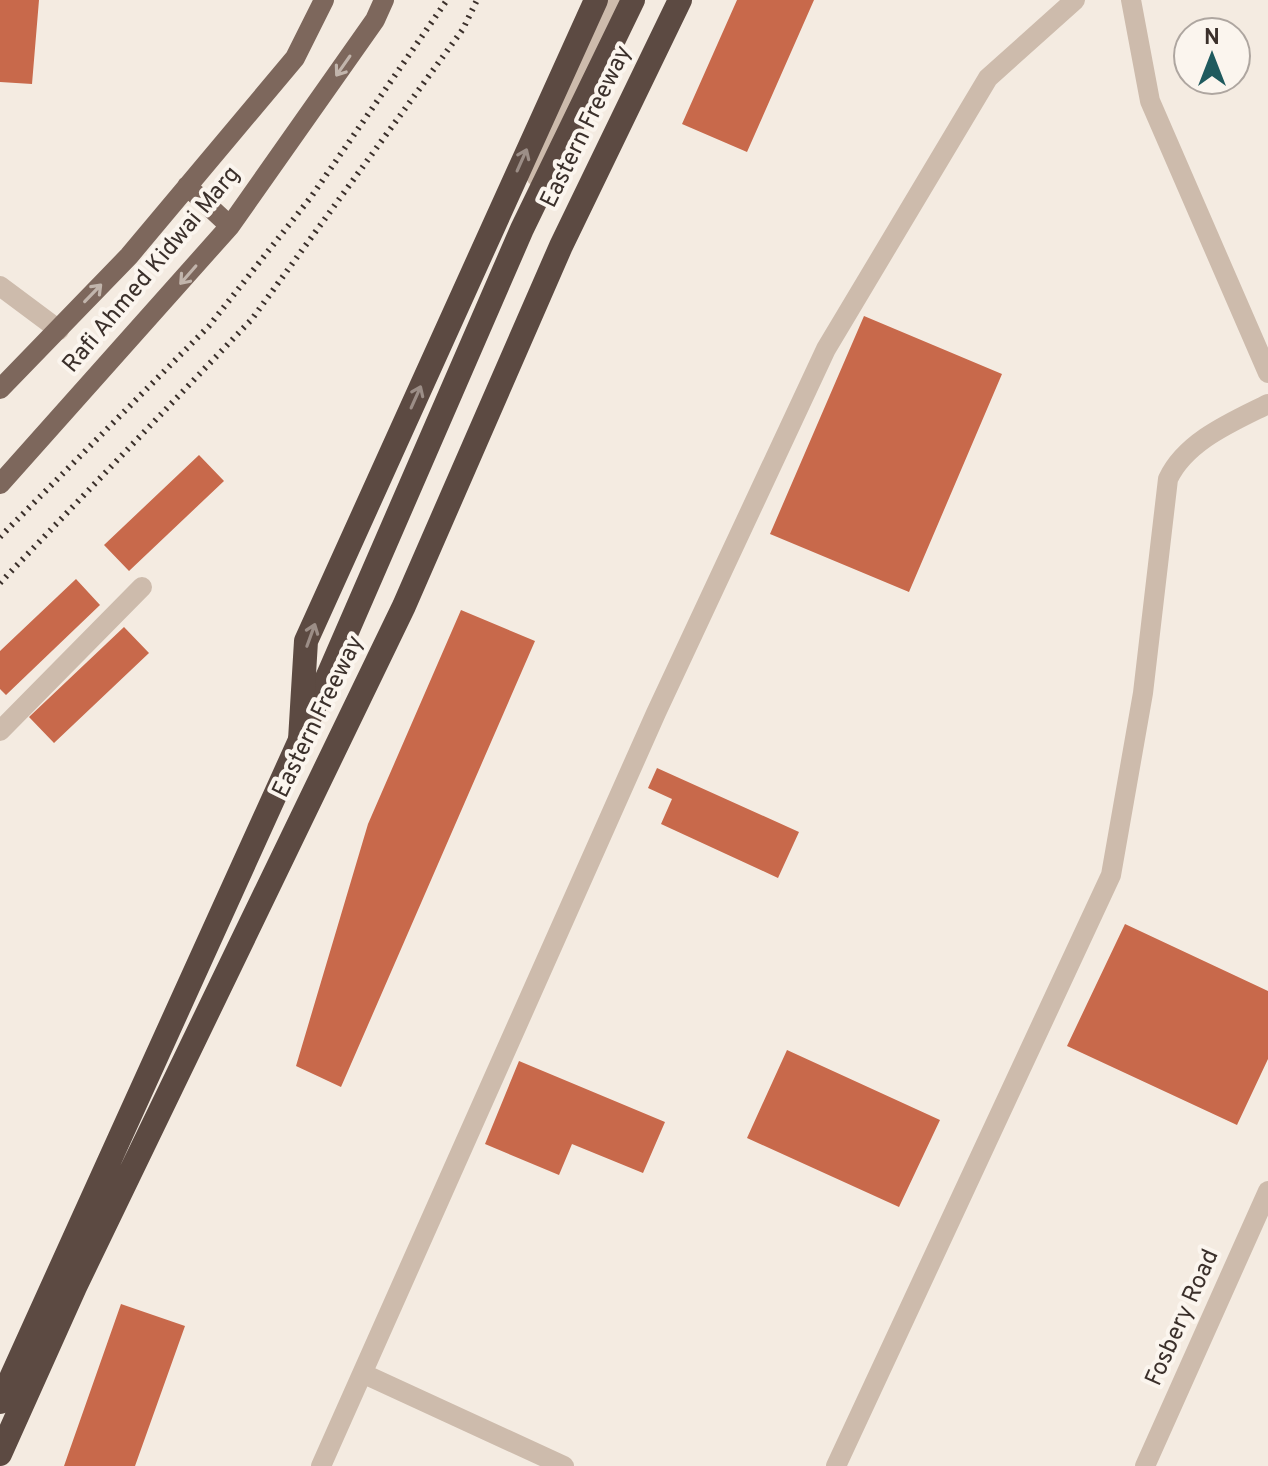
<svg xmlns="http://www.w3.org/2000/svg" width="1268" height="1466" font-family="Overpass,sans-serif">
  <style>
    .building { fill: #c8694b }
    .lines { fill: none; stroke-linecap: round; stroke-linejoin: round }
    .minor { stroke: #cdbbac; stroke-width: 20 }
    .major { stroke: #7d675c; stroke-width: 20 }
    .highway { stroke: #5c4a42; stroke-width: 24 }
    .rail { stroke: #3b302b; stroke-width: 6; stroke-dasharray: 2 6; stroke-linecap: butt }
    .highway-bridge { stroke: #5c4a42; stroke-width: 24 }
    .oneway { stroke: #c2b5ac }
    .oneway2 { stroke: #9c8e87 }
    .labels { text-anchor: middle; dominant-baseline: central; stroke-width: 8; stroke-linejoin: round; paint-order: stroke }
    .street-label { font-size: 24px; fill: #3b302b; stroke: #fbf5ee }
  </style>
  <rect width="100%" height="100%" fill="#f4ebe1"/>
  <!-- building -->
  <path class="building" d="M0 0H39L32 84 0 82Z
    M737 0H814L747 152 682 124Z
    M864 316 1002 374 909 592 770 534Z
    M199 455 224 481 129 571 104 545Z
    M76 579 100 605 6 695 0 689V651Z
    M461 610 535 641 341 1087 296 1066 368 824Z
    M124 627 149 653 54 743 29 717Z
    M657 768 799 832 778 878 661 824 672 799 648 788Z
    M1125 924 1268 991V1059L1237 1125 1067 1046Z
    M787 1050 940 1120 899 1207 747 1138Z
    M519 1061 665 1122 643 1173 572 1144 559 1175 485 1144Z
    M121 1304 185 1326 135 1466H64Z"/>
  <g class="lines">
    <!-- minor -->
    <path class="minor" d="M1131 0 1150 101 1268 373
      M536 176 612 0
      M0 286 59 330
      M0 731 142 587
      M364 1374 564 1466
      M321 1466 656 713 826 349 988 78 1075 0
      M836 1466 1111 875 1143 693 1168 479C1186 441 1232 422 1268 404
      M1145 1466 1268 1191"/>
    <!-- major -->
    <path class="major" d="M187 186 230 226
      M0 389 129 256 295 58 324 0
      M0 484 230 226 375 20 384 0"/>
    <!-- highway -->
    <path class="highway" d="M0 1402 300 740 522 229 633 0
      M0 1454 75 1287 404 606 561 246 680 0"/>
    <!-- rail -->
    <path class="rail" d="M0 537 209 326 311 197 447 0
      M0 583 252 319 463 29 477 0"/>
    <!-- highway-bridge -->
    <path class="highway-bridge" d="M300 740 306 641 596 0"/>
  </g>
  <!-- one-way arrows -->
  <defs><path id="oneway-shaft" d="M-6 0H5M1.5-3L5.5 0L1.5 3" fill="none" stroke-width="1.6" stroke-linecap="round" stroke-linejoin="round" transform="scale(2)"/></defs>
  <g class="oneway">
    <use href="#oneway-shaft" transform="translate(343 66) rotate(125)"/>
    <use href="#oneway-shaft" transform="translate(188 275) rotate(131)"/>
    <use href="#oneway-shaft" transform="translate(93 293) rotate(-46)"/>
  </g>
  <g class="oneway2">
    <use href="#oneway-shaft" transform="translate(522 160) rotate(-66)"/>
    <use href="#oneway-shaft" transform="translate(416 397) rotate(-66)"/>
    <use href="#oneway-shaft" transform="translate(311 635) rotate(-70)"/>
  </g>
  <g class="labels">
    <!-- street labels -->
    <g class="street-label">
      <text transform="translate(587 127) rotate(-64)">Eastern Freeway</text>
      <text transform="translate(152 270) rotate(-50)">Rafi Ahmed Kidwai Marg</text>
      <text transform="translate(319 717) rotate(-64)">Eastern Freeway</text>
      <text transform="translate(1183 1318) rotate(-66)">Fosbery Road</text>
    </g>
  </g>
  <!-- north arrow -->
  <g transform="translate(1212 56)"><circle r="38" fill="#fbf5ee" stroke="#aea6a0" stroke-width="2"/>
  <path d="M0-6L14 30L0 20L-14 30Z" fill="#1f5a5e"/>
  <text y="-12" font-size="22" font-weight="bold" text-anchor="middle" fill="#3b302b">N</text>
  </g>
</svg>
